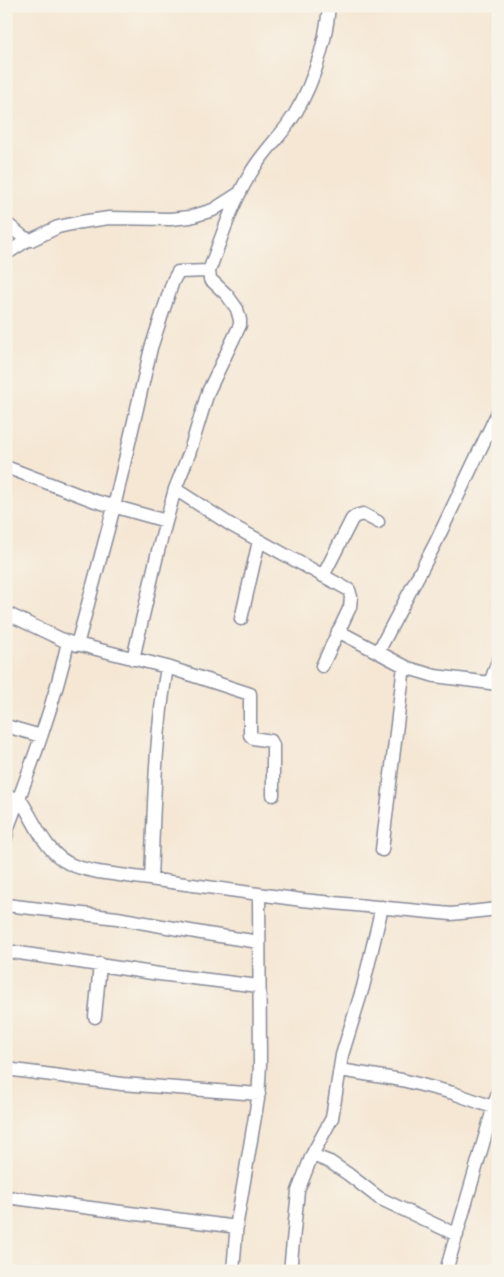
<svg xmlns="http://www.w3.org/2000/svg" width="504" height="1277" font-family="'Playpen Sans',sans-serif">
  <style>
    .lines { fill: none; stroke-linecap: round; stroke-linejoin: round }
    .minor-casing { stroke: #888b99; stroke-width: 15 }
    .minor { stroke: #fff; stroke-width: 12 }
  </style>
  <rect width="100%" height="100%" fill="#f7f3e8"/>
  <filter id="ink" filterUnits="userSpaceOnUse"><feTurbulence type="fractalNoise" baseFrequency=".02" numOctaves="2"/><feDisplacementMap in="SourceGraphic" scale="10" xChannelSelector="R" yChannelSelector="G"/><feConvolveMatrix kernelMatrix="1 2 1 2 8 2 1 2 1" color-interpolation-filters="sRGB"/></filter>
  <filter id="wash" filterUnits="userSpaceOnUse"><feTurbulence type="fractalNoise" baseFrequency=".0096" numOctaves="4" result="noise"/><feDisplacementMap in="SourceGraphic" scale="20" xChannelSelector="R" yChannelSelector="G"/><feGaussianBlur stdDeviation="1.12" result="paint"/><feColorMatrix in="noise" values="0 0 0 0 0 0 0 0 0 0 0 0 0 0 0 0 0 1.4 0 .05"/><feComposite in="paint" operator="in"/></filter>
  <g filter="url(#wash)">
    <rect width="100%" height="100%" fill="#f5e7d4"/>
  </g>
  <g filter="url(#ink)">
    <g class="lines">
      <defs>
        <path id="minor" d="M6 223 23 237 31 240 58 227 81 222 109 218 170 219 190 217 213 210 238 194
          M6 254 29 239
          M6 467 95 501 166 521
          M175 489 231 525 349 590 351 597 350 607 322 666
          M323 576 352 519 356 516 363 514 378 522
          M6 613 65 641 167 667 250 694V735L253 738 271 741 273 745V795
          M241 619 259 541
          M338 631 408 668 435 676 498 684
          M77 645 114 507 151 348 173 281 178 272 209 271
          M378 652 435 544 498 412
          M133 659 158 551 175 489 189 454 208 392 240 325V320L237 309 227 295 210 279 209 271C221 239 231 206 249 176 260 156 272 145 286 127 310 95 326 46 329 6
          M490 683 498 661
          M6 726 41 736
          M6 797 19 798C34 819 44 851 68 863 77 868 88 870 98 872L302 900 451 914 498 909
          M6 838 8 827C31 767 54 705 68 642
          M382 850 404 666
          M151 879C154 808 155 736 167 667
          M6 905 117 918 207 934 259 942
          M6 951 159 974 259 986
          M95 1017 100 964
          M6 1069 122 1084 259 1094
          M340 1070 402 1080 453 1093 498 1109
          M312 1155 330 1162 348 1174 379 1198 457 1235
          M6 1197 237 1227
          M233 1271 237 1222 258 1099 260 1064 259 894
          M290 1271 298 1191 312 1155 332 1118 342 1055 363 987 382 907
          M446 1271 498 1092"/>
      </defs>
      <!-- minor casing -->
      <use href="#minor" class="minor-casing"/>
      <!-- minor -->
      <use href="#minor" class="minor"/>
    </g>
  </g>
  <!-- margin -->
  <rect width="504" height="1277" fill="none" stroke="#f7f3e8" stroke-width="25"/>
</svg>
